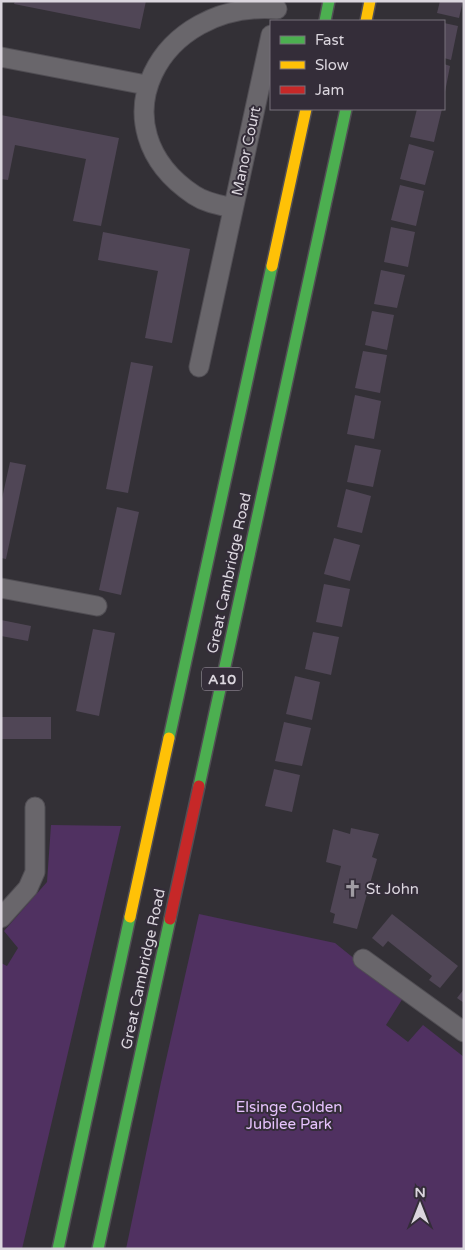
<svg xmlns="http://www.w3.org/2000/svg" width="465" height="1250" font-family="'Varela Round',sans-serif">
  <style>
    .green { fill: #503161 }
    .building { fill: #504656 }
    .lines { fill: none; stroke-linecap: round; stroke-linejoin: round }
    .street-casing { stroke: #514e54; stroke-width: 21 }
    .fast-casing { stroke: #514e54; stroke-width: 14 }
    .slow-casing { stroke: #514e54; stroke-width: 14 }
    .jam-casing { stroke: #514e54; stroke-width: 14 }
    .street { stroke: #69666b; stroke-width: 19 }
    .fast { stroke: #4caf50; stroke-width: 11 }
    .slow { stroke: #ffc107; stroke-width: 11 }
    .jam { stroke: #c62828; stroke-width: 11 }
    .labels { text-anchor: middle; dominant-baseline: central; stroke-width: 4; stroke-linejoin: round; paint-order: stroke }
    .shield { fill: #342d39; stroke: #a9a3ac; stroke-width: 1 }
    .shield-label { font-size: 14px; font-weight: bold; fill: #dbd6de }
    .street-label { font-size: 15px; fill: #dbd6de; stroke: #342d39 }
    .poi-label { font-size: 15px; fill: #dbd6de; stroke: #342d39; text-anchor: start }
    .park-label { font-size: 15px; fill: #e6c2fd; stroke: #342d39 }
  </style>
  <rect width="100%" height="100%" fill="#333036"/>
  <!-- green -->
  <path class="green" d="M51 825 121 826 22 1249H1V963L7 966 18 948 4 931 47 882Z
    M199 914 335 943 403 998 386 1025 408 1042 423 1025 464 1057V1249H126L161 1082Z"/>
  <!-- building -->
  <path class="building" d="M15 1H146L140 29 14 4Z
    M440 1H463L459 18 437 13Z
    M444 23 458 26 451 60 444 58Z
    M444 64 450 66 445 92H444Z
    M417 109H442L434 142 410 137Z
    M1 115 119 138 101 226 73 221 86 159 15 145 8 180 1 179Z
    M409 144 434 151 425 185 400 179Z
    M400 185 424 191 416 226 391 220Z
    M391 227 415 232 408 267 384 262Z
    M103 232 190 249 172 343 145 338 158 271 98 260Z
    M381 270 405 275 397 308 374 304Z
    M372 311 394 315 387 350 365 345Z
    M363 351 387 355 380 393 355 388Z
    M131 362 153 366 128 493 106 489Z
    M355 395 381 401 374 439 347 434Z
    M355 445 381 450 373 487 347 482Z
    M10 462 26 465 6 559 1 558V503Z
    M346 489 371 496 362 533 337 527Z
    M117 507 139 512 121 595 99 590Z
    M334 538 360 545 350 581 324 574Z
    M324 584 350 589 342 627 316 622Z
    M1 620 31 626 28 641 1 636Z
    M93 629 115 633 99 716 76 711Z
    M313 632 339 637 331 675 305 669Z
    M295 676 320 682 312 720 286 714Z
    M1 717H51V739H1Z
    M284 722 311 728 302 766 275 761Z
    M274 769 300 775 292 812 265 806Z
    M351 828 379 834 372 857 377 859 357 929 333 923 335 914 330 912 341 866 326 862 333 829 350 834Z
    M392 914 458 966 440 988 429 980 432 976 388 941 383 947 372 938Z
    M464 989V1003L457 998Z"/>
  <g class="lines">
    <defs>
      <path id="street" d="M1 57 146 85
        M233 208C220 205 206 203 194 195 93 128 158 0 277 9
        M199 367 271 35
        M1 588 97 606
        M1 918 28 888 35 872V807
        M363 959 464 1032"/>
      <path id="fast" d="M325 21 329 1
        M169 738 272 266
        M199 786 346 109
        M58 1249 130 917
        M98 1249 170 919"/>
      <path id="slow" d="M366 21 370 1
        M272 266 306 109
        M130 917 169 738"/>
      <path id="jam" d="M170 919 199 786"/>
    </defs>
    <!-- street casing -->
    <use href="#street" class="street-casing"/>
    <!-- fast casing -->
    <use href="#fast" class="fast-casing"/>
    <!-- slow casing -->
    <use href="#slow" class="slow-casing"/>
    <!-- jam casing -->
    <use href="#jam" class="jam-casing"/>
    <!-- street -->
    <use href="#street" class="street"/>
    <!-- fast -->
    <use href="#fast" class="fast"/>
    <!-- slow -->
    <use href="#slow" class="slow"/>
    <!-- jam -->
    <use href="#jam" class="jam"/>
  </g>
  <!-- icons -->
  <defs>
    <symbol id="church-bare" viewBox="-9 -9 18 18"><path d="M-1.2-6h2.4v3.5h3.3v2.4h-3.3V6h-2.4V-.1h-3.3v-2.4h3.3Z" fill="#a09ca3" stroke="#342d39" stroke-width="2.5" paint-order="stroke"/></symbol>
  </defs>
  <g fill-rule="evenodd">
    <use href="#church-bare" x="340" y="876" width="25" height="25"/>
  </g>
  <g class="labels">
    <!-- shield labels -->
    <rect class="shield" x="202" y="667.5" width="40" height="23" rx="4"/>
    <g class="shield-label">
      <text x="222" y="679">A10</text>
    </g>
    <!-- street labels -->
    <g class="street-label">
      <text transform="translate(246 151) rotate(-78)">Manor Court</text>
      <text transform="translate(229 573) rotate(-78)">Great Cambridge Road</text>
      <text transform="translate(143 969) rotate(-78)">Great Cambridge Road</text>
    </g>
    <!-- poi labels -->
    <g class="poi-label">
      <text x="366" y="889">St John</text>
    </g>
    <!-- park labels -->
    <g class="park-label">
      <text x="289" y="1107">Elsinge Golden<tspan x="289" dy="17">Jubilee Park</tspan></text>
    </g>
  </g>
  <!-- border -->
  <rect width="465" height="1250" fill="none" stroke="#dbd6de" stroke-width="5"/>
  <!-- legend -->
  <rect x="270" y="20" width="175" height="90" fill="#342d39" stroke="#77717b"/>
  <rect x="280" y="36" width="25" height="8" fill="#4caf50" stroke="#77717b"/>
  <text x="315" y="45" font-size="15" fill="#dbd6de">Fast</text>
  <rect x="280" y="61" width="25" height="8" fill="#ffc107" stroke="#77717b"/>
  <text x="315" y="70" font-size="15" fill="#dbd6de">Slow</text>
  <rect x="280" y="86" width="25" height="8" fill="#c62828" stroke="#77717b"/>
  <text x="315" y="95" font-size="15" fill="#dbd6de">Jam</text>
  <!-- north arrow -->
  <g transform="translate(420 1205)" stroke="#342d39" stroke-width="4" paint-order="stroke">
  <path d="M0-4L9 19L0 12L-9 19Z" fill="#dbd6de"/>
  <text y="-8" font-size="14" font-weight="bold" text-anchor="middle" fill="#dbd6de">N</text>
  </g>
</svg>
